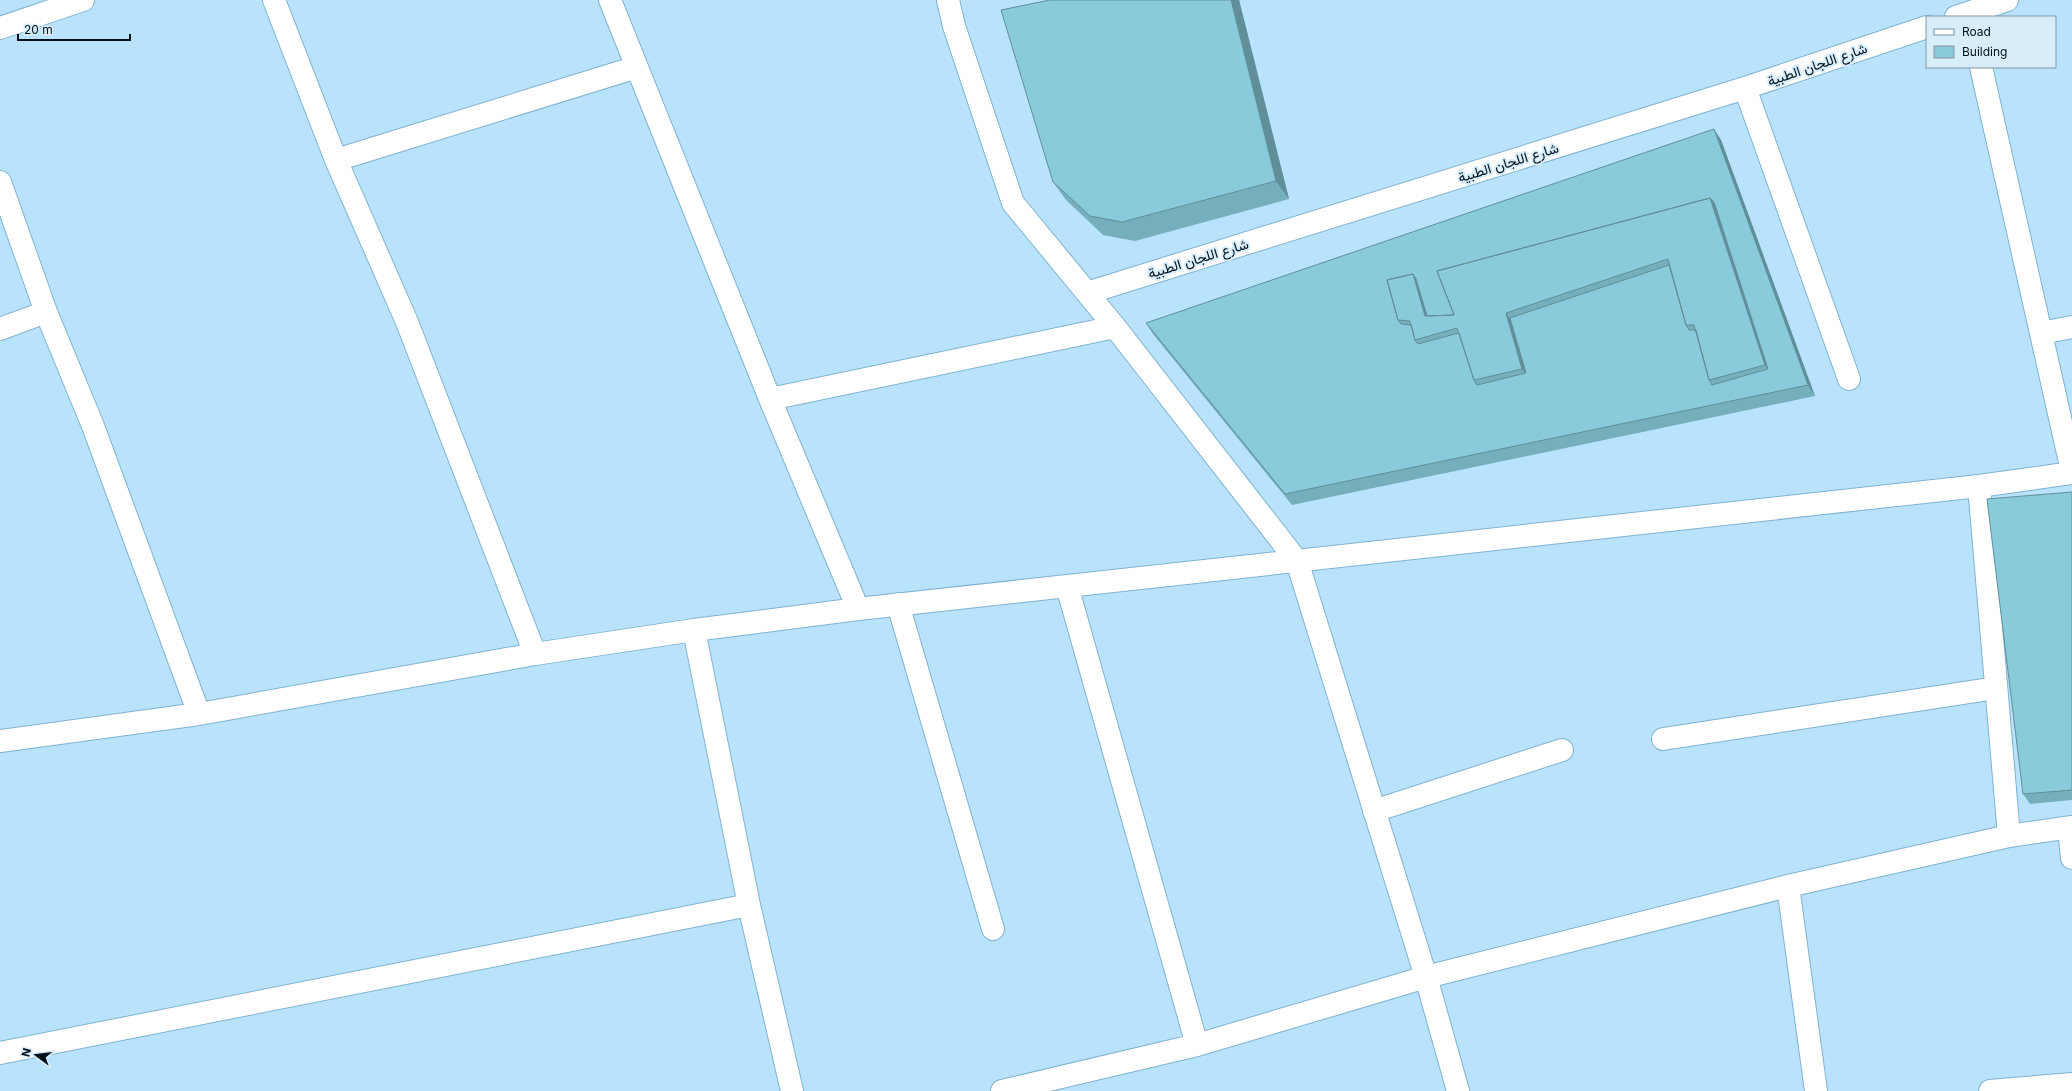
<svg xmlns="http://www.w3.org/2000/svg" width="2072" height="1091" font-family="Inter,Vazirmatn,sans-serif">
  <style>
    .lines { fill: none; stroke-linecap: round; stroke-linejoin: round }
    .minor-casing { stroke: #7fb2d1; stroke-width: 24 }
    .minor { stroke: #fff; stroke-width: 22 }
    .wall { fill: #76afbc }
    .shaded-wall { fill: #608e99 }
    .building { fill: #89cbdb; stroke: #608e99; fill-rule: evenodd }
    .labels { text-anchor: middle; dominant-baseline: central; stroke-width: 4; stroke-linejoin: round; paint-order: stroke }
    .street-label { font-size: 14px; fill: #00101b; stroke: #d8edfa }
  </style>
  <rect width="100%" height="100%" fill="#b9e3fd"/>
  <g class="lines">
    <defs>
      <path id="minor" d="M274 0 336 160 407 322 535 654
        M610 0 770 399 858 609
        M948 0 954 26 1013 203 1115 327 1297 561 1426 977 1458 1091
        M1956 17 2007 0
        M0 28 83 0
        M1981 67 2072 471
        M1745 88 1849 379
        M336 160 637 67
        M0 182 46 312 93 426 199 714
        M1087 293 1745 88 1927 27
        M0 329 46 312
        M2041 333 2072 327
        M770 399 1115 327
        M1979 486 2009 836
        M1067 586 1197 1045
        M898 604 993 929
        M694 630 749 905 792 1091
        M1663 739 1996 688
        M0 741 199 714 535 654 694 630 858 609 1979 486 2072 473
        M1374 811 1562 750
        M2069 828 2072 858
        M1788 886 1816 1091
        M0 1053 749 905
        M1002 1091 1197 1045 1426 977 1788 886 2009 836 2072 827
        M1990 1091 2072 1084"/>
    </defs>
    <!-- minor casing -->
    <use href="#minor" class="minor-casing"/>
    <!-- minor -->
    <use href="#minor" class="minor"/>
  </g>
  <!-- wall -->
  <path class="wall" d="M1239 0 1289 199 1135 241 1103 235 1066 200 1053 182Z
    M1721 140 1815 396 1292 505 1153 334 1146 323Z
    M2072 492V800L2030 804 2023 794Z"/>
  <!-- shaded-wall -->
  <path class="shaded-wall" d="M1231 0H1239L1289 199 1276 181Z
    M1714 129 1721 140 1815 396 1808 385Z
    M1710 198 1721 213 1775 379 1765 365Z
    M1413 274 1424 289 1432 320 1425 316Z
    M1506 313 1517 328 1533 383 1522 369Z"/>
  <!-- building -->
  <path class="building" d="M1050 0H1231L1276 181 1122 222 1090 216 1053 182 1001 10Z
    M1714 129 1808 385 1285 494 1146 323ZM1710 198 1714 202 1768 369 1712 385 1709 380 1696 330H1689L1686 325 1669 265 1510 318 1526 373 1477 385 1474 380 1459 333 1418 344 1415 340 1411 325 1401 324 1398 320 1387 280 1413 274 1416 279 1427 316 1454 315 1437 271Z
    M1710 198 1765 365 1709 380 1694 325H1686L1668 259 1506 313 1522 369 1474 380 1457 328 1415 340 1410 321 1398 320 1387 280 1413 274 1425 316 1454 315 1437 271Z
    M2072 492V790L2023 794 1987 499Z"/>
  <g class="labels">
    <!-- street labels -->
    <g class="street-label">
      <text transform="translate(1817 64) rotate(-19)">شارع اللجان الطبية</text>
      <text transform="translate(1508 162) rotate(-17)">شارع اللجان الطبية</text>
      <text transform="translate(1198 258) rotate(-17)">شارع اللجان الطبية</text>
    </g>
  </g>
  <!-- legend -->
  <rect x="1926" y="16" width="130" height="52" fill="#d8edfa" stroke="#8295a1"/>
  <rect x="1934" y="29" width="20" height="6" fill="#ffffff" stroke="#8295a1"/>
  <text x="1962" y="36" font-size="12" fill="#00101b">Road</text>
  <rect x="1934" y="46" width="20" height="12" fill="#89cbdb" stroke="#8295a1"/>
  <text x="1962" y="56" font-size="12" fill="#00101b">Building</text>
  <!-- north arrow -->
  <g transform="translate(36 1055) rotate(285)" stroke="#d8edfa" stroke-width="3" paint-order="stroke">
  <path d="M0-3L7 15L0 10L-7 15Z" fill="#00101b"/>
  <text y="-6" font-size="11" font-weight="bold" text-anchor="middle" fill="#00101b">N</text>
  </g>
  <!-- scale -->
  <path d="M18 34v6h112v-6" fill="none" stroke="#00101b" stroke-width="2"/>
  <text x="24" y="34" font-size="12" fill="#00101b" stroke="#d8edfa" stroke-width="3" paint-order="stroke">20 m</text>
</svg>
